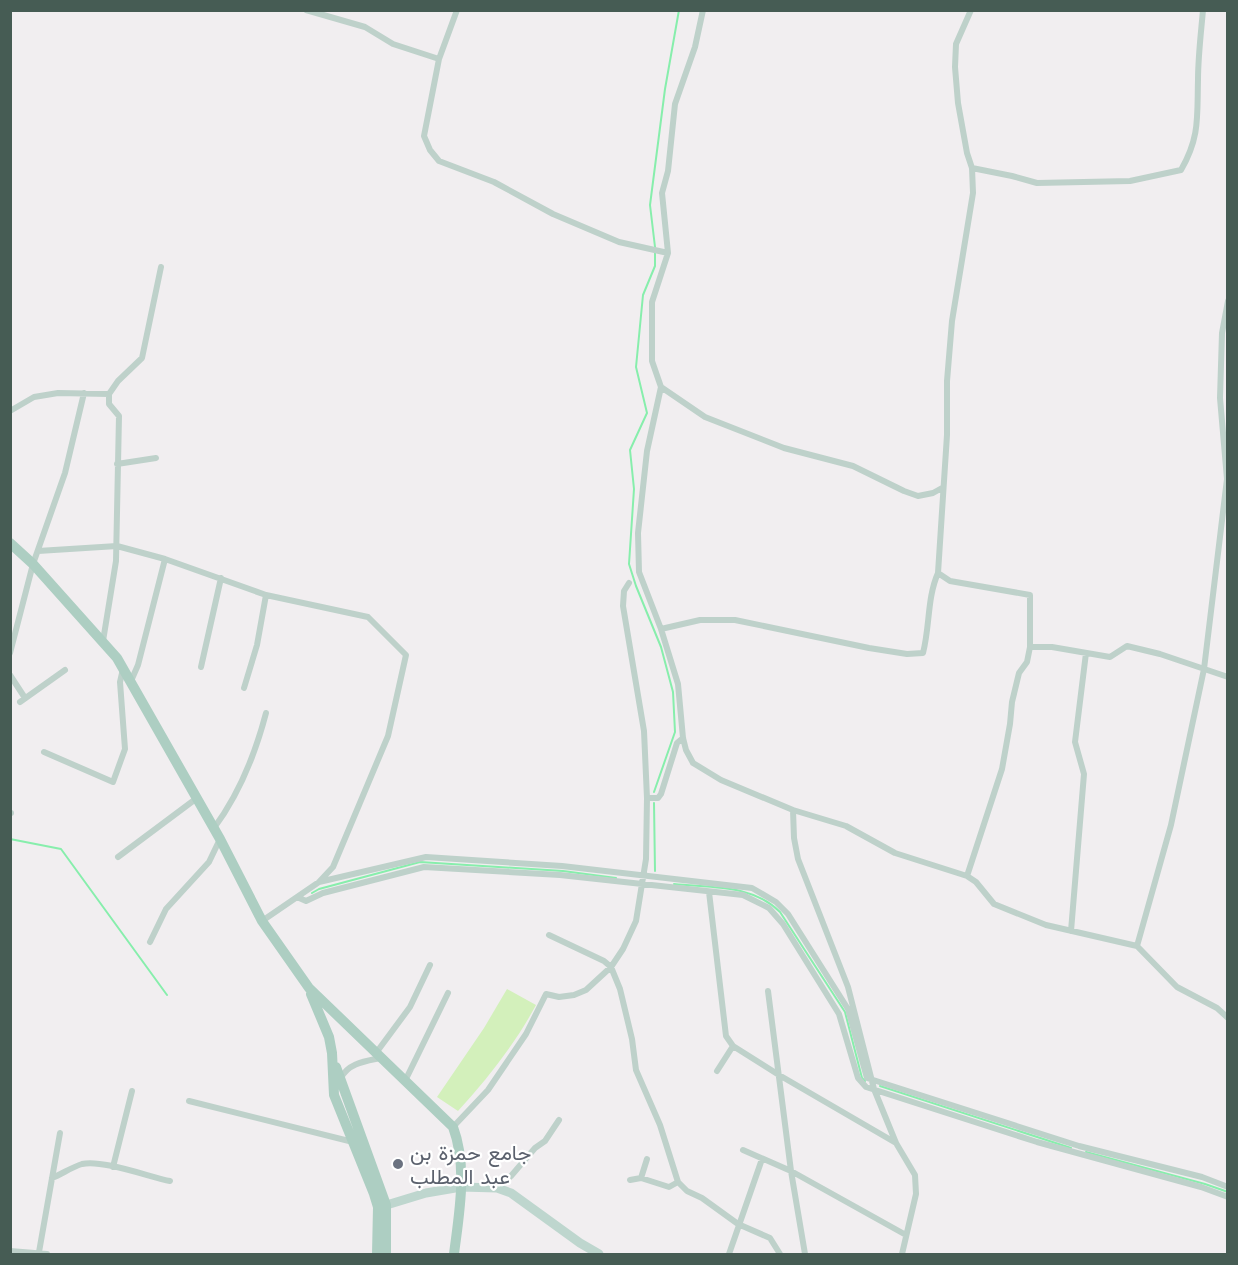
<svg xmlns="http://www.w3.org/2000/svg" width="1238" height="1265" font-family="'Work Sans',Vazirmatn,sans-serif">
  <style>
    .green { fill: #d3f0bb }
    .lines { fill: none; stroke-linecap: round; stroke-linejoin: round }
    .stream { stroke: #87eeac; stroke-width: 2 }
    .minor { stroke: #bed1ca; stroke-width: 6 }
    .secondary { stroke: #bed6ce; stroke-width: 9 }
    .primary { stroke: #adcec2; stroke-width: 10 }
    .worship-dot { fill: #6b7280; stroke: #fff; stroke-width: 2 }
    .labels { text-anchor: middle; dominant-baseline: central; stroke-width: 4.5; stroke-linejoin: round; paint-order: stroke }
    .worship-label { font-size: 21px; fill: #5b616d; stroke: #fff; text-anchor: start }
  </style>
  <rect width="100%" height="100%" fill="#f1eef0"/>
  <!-- green -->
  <path class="green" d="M507 989 536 1005C515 1044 488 1078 458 1111L437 1097 484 1028Z"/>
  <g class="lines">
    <!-- stream -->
    <path class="stream" d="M655 247 650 205 665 89 679 10
      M654 792 675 732 673 692 661 647 636 586 629 564 634 489 630 450 647 413 636 367 643 295 655 266V253
      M654 803 655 871
      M10 839 61 849 167 995
      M674 884C711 888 752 884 780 912L845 1012 862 1078 865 1081
      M312 893 319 889 420 862 563 871 616 878
      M880 1086 1071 1148
      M1086 1152 1205 1184 1228 1192"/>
    <!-- minor -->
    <path class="minor" d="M306 10 365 27 393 44 439 59
      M457 10 439 59 424 136 430 150 439 161 494 182 553 214 619 242 668 253
      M703 10 695 47 675 104 668 171 662 193 668 253 652 302V361L661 387 647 451 638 533 639 572 661 629 678 684 683 738 686 750 693 763 721 780 793 810 794 838 798 859 848 987 874 1089 896 1143 915 1175 916 1194 902 1254
      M971 10 956 44 955 67 958 103 967 153 972 168 973 193 952 321 947 381V435L938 573 950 581 1030 595V647H1052L1110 657 1127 646 1160 654 1228 677
      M972 168 1012 176 1037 183 1130 181 1181 170C1200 137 1197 117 1198 80 1198 57 1201 33 1203 10
      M1228 301 1222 333 1220 398 1227 479 1204 669 1171 825 1137 946 1177 987 1217 1008 1228 1018
      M661 387 705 417 784 448 853 466 904 491 918 496 933 493 942 488
      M10 411 34 397 58 393 109 394
      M117 464 156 458
      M38 551 117 546 165 559 266 595 368 617 406 655 388 736 333 867 319 882 262 921
      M661 629 700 620H735L869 648 907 654 923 653C930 626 927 598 938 573
      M103 641 116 561 119 416 109 404V394L118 381 142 358 161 267
      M10 653 33 564 65 473 84 393
      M201 667 221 578
      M10 675 25 698
      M131 681 138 665 165 559
      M244 688 257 645 266 595
      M20 702 65 670
      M44 752 113 782 125 749 120 682 123 669
      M647 798H658L661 794 677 743 683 738
      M793 810 846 826 895 853 967 876 976 882 994 904 1046 925 1137 946
      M10 813H11
      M214 828C240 793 255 755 266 713
      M118 857 197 798
      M967 876 1002 769 1010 724 1012 702 1019 673 1027 662 1030 647
      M319 882 426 857 562 866 752 888 776 902 788 914 848 1009 867 1078 1079 1146 1202 1177 1228 1187
      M709 892 726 1036 733 1046 779 1075 896 1143
      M297 897 306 901 323 893 424 867 560 875 743 895 769 908 783 924 839 1014 858 1078 866 1087 1037 1142 1201 1187 1228 1197
      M1071 931 1084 774 1075 742 1086 653
      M549 935 604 961 611 967 620 989 632 1039 636 1070 660 1125 678 1182 687 1191 702 1198 738 1224 770 1238 780 1254
      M150 942 166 909 209 862 220 839
      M768 991 791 1171 805 1254
      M376 1053 410 1007 430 965
      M717 1071 733 1046
      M341 1078C348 1063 366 1061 380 1058
      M405 1081 448 993
      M189 1101 353 1142
      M453 1127 488 1090 526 1034 546 994 559 997 574 995 586 990 611 967 623 949 636 921 646 859 647 798 644 731 623 606 624 591 629 583
      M743 1150 791 1171 906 1235
      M113 1167 132 1091
      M52 1178C62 1174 72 1167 82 1164 101 1159 150 1177 170 1181
      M641 1178 647 1159
      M630 1180 641 1178 669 1187 678 1182
      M497 1188 511 1176 535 1148 545 1141 559 1120
      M10 1251 47 1254
      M39 1252 60 1133
      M729 1254 762 1159"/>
    <!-- secondary -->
    <path class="secondary" d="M380 1207 426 1193 461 1187 497 1188 511 1193 580 1243 599 1254"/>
    <!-- primary -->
    <path class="primary" d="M10 543 33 564 117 658 220 839 262 921 309 988 453 1127C468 1167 459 1214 454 1254
      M311 994 329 1037 332 1053 334 1095 374 1194 378 1207 377 1254
      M336 1067 386 1205V1254"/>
  </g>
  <!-- markers -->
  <circle class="worship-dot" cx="398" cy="1164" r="6"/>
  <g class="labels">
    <!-- worship labels -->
    <g class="worship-label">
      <text x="410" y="1152">جامع حمزة بن<tspan x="410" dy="24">عبد المطلب</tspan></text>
    </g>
  </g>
  <!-- border -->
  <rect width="1238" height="1265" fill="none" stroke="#465c54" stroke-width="24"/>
</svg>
